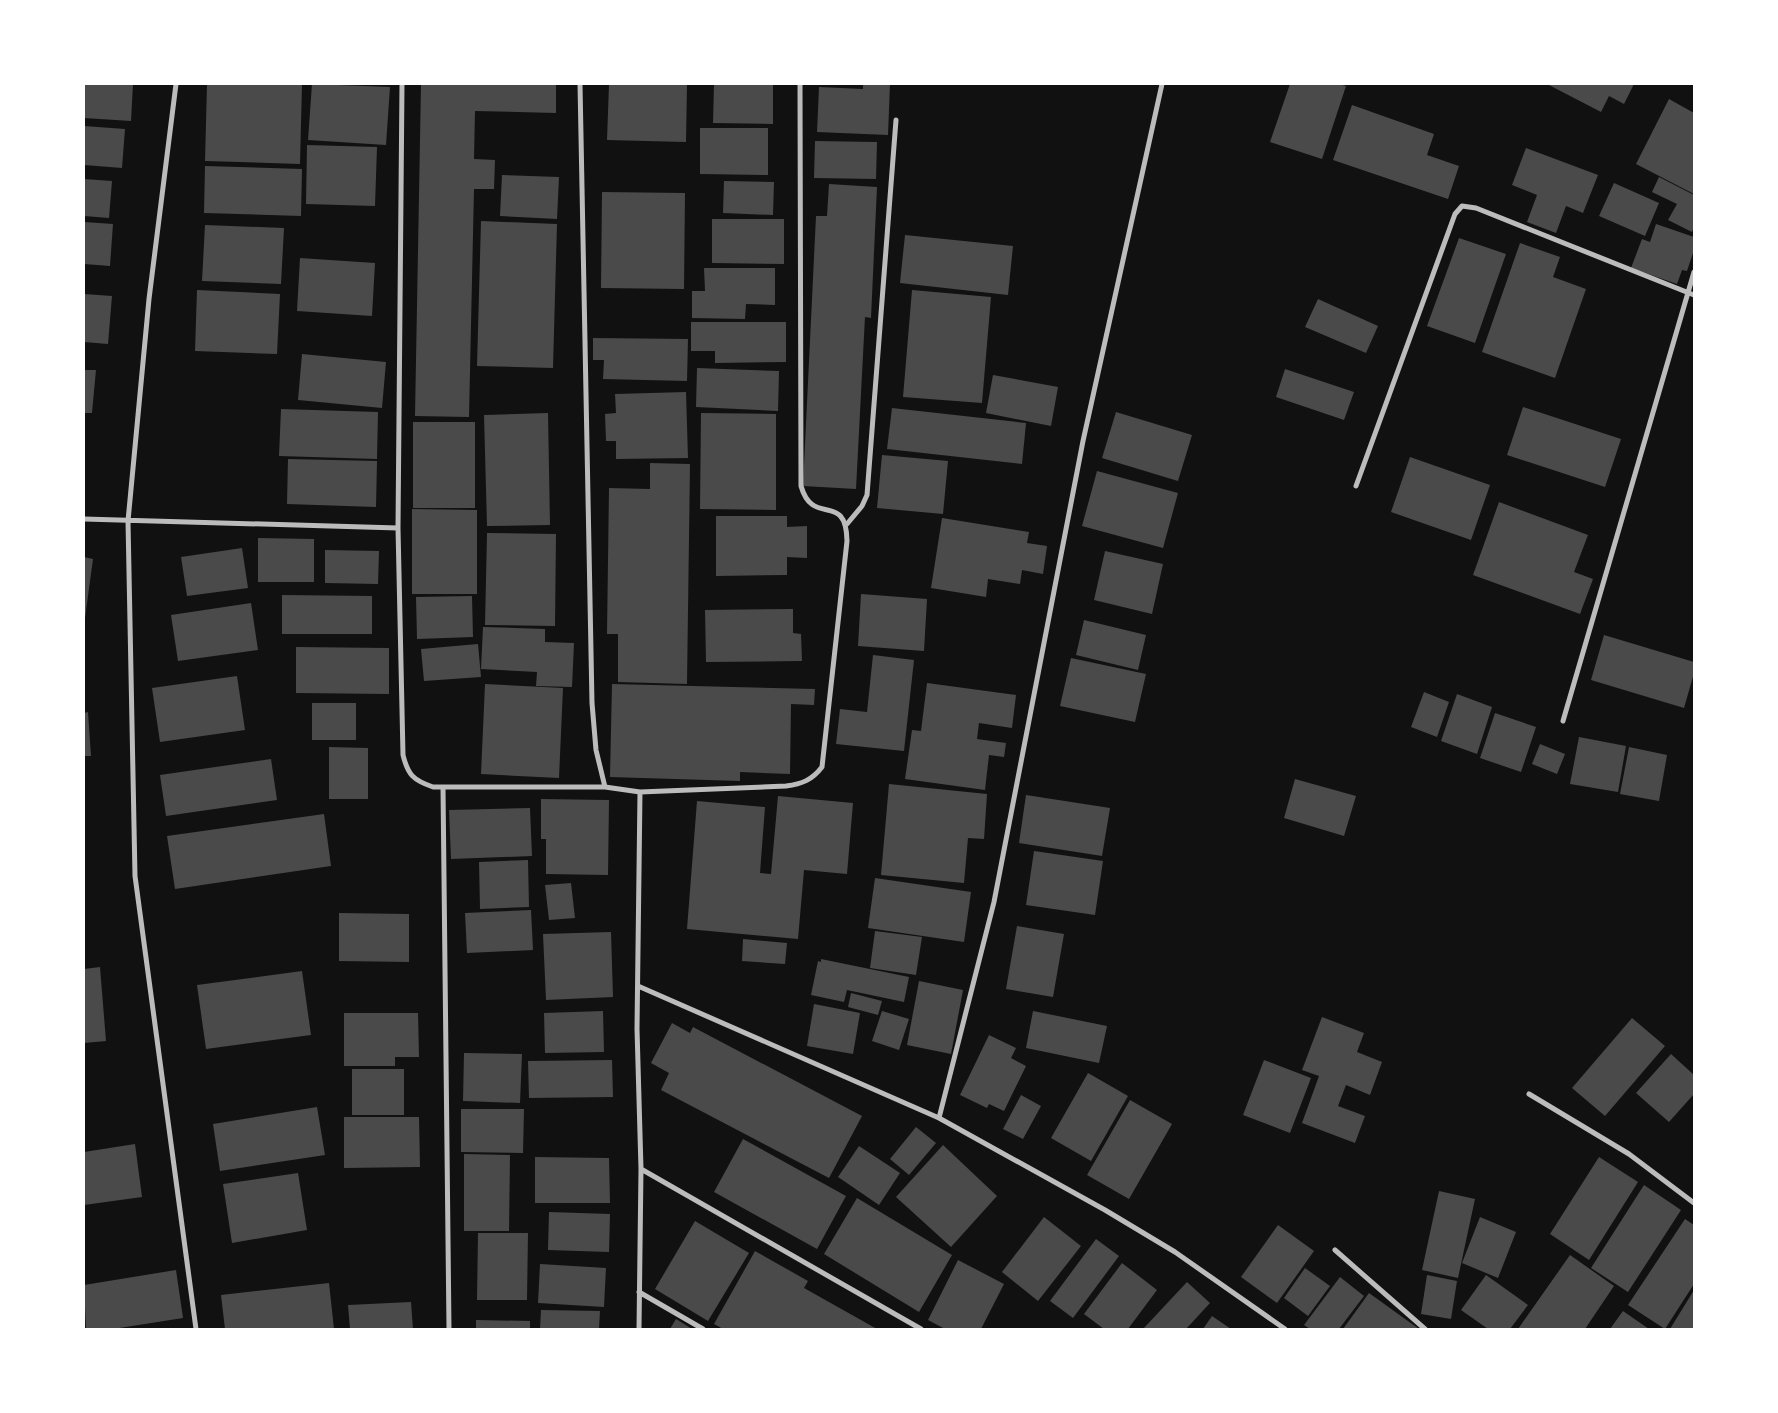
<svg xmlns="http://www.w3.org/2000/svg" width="1778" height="1413" font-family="Roboto,sans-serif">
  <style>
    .building { fill: #4a4a4a }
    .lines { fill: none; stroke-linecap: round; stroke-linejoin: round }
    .minor { stroke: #bcbcbc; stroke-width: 5 }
  </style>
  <rect width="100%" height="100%" fill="#111"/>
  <!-- building -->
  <path class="building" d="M84 84H133L131 121 84 118Z
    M207 84H302L300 164 205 161Z
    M312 84 390 87 386 145 308 140Z
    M421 84H556V113L475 111 474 159 495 160 494 189H474L469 417 415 416Z
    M609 84H687L686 142 607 140Z
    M714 84H773V124L713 123Z
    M863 84H890L888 135 817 132 819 87 863 89Z
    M1290 84H1339L1346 86 1322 159 1270 142Z
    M1547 84H1634L1624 104 1609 96 1601 112Z
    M1669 99 1694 113V194L1636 164Z
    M1352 105 1434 134 1427 155 1459 166 1448 199 1333 160Z
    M84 126 125 129 122 168 84 165Z
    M700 128H768V175L700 174Z
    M815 141 877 142 876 179 814 178Z
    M307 145 377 147 375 206 306 204Z
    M1526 148 1598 175 1583 213 1566 206 1556 233 1527 222 1537 195 1512 185Z
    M205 166 302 169 301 216 204 213Z
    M502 175 559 177 557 219 500 216Z
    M1659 177 1694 195V227L1692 232 1668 220 1677 204 1652 192Z
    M84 179 112 181 109 218 84 216Z
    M724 181 774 182 773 215 723 213Z
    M1614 183 1659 203 1645 236 1599 216Z
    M829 184 877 187 871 318 865 317 856 489 803 486 816 216H827Z
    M602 192 685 193 684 289 601 288Z
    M712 219H784V264L712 263Z
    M481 221 557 224 553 368 477 366Z
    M84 222 113 224 110 266 84 264Z
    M1656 224 1694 237V250L1687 271 1682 270 1677 284 1631 268 1642 239 1650 242Z
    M205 225 284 228 281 284 202 281Z
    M905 235 1013 246 1008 295 900 283Z
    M1459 238 1506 254 1475 343 1427 326Z
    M1520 243 1560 257 1553 277 1586 289 1555 378 1482 352Z
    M300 258 375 263 372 316 297 311Z
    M704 268H775V305L746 304 745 319 692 318V291H705Z
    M197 290 280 294 277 354 195 351Z
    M912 290 991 297 982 403 903 397Z
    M84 294 112 296 108 344 84 342Z
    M1318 299 1378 326 1366 353 1305 327Z
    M691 322H786V362L715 363V351H691Z
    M593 338 688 339 687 381 603 379 604 360H593Z
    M302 354 386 362 382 408 298 400Z
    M697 368 779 371 778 411 696 407Z
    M1285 369 1354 392 1344 420 1276 397Z
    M84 370H96L92 413H84Z
    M993 375 1058 387 1051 426 986 413Z
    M686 392 688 458 616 459V441H606L605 414 616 413 615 394Z
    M1523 407 1621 439 1605 487 1507 455Z
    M892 408 1026 423 1022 464 887 449Z
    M281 409 378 412 377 459 279 456Z
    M1116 412 1192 435 1178 481 1102 458Z
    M548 413 550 525 487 526 484 415Z
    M701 413 776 414V510L700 509Z
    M413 422H475V508H413Z
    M882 455 948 461 943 514 877 508Z
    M1410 457 1490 485 1471 540 1391 512Z
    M288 459 377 461 376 507 287 504Z
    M650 463 690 464 687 684 618 682V634H607L609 488 650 489Z
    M1097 471 1178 493 1163 548 1082 526Z
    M1499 502 1588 535 1574 572 1593 579 1580 614 1473 575Z
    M412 509 477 510V594H412Z
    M716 516H787V527L807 526V558L787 557V575L716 576Z
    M942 518 1029 532 1027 543 1047 546 1043 574 1022 570 1020 584 988 579 986 597 931 588Z
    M487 533 556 534 555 626 485 625Z
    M258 538 314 539V582H258Z
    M242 548 248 588 187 596 181 557Z
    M325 550 379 551 378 584 325 583Z
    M1105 551 1163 564 1152 614 1094 600Z
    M84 557 93 559 85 618H84Z
    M861 594 927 599 924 651 858 646Z
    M282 595 372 596V634H282Z
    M472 596 473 637 417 639 416 597Z
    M251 603 258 650 178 661 171 615Z
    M793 609V633L801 634 802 661 706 662 705 610Z
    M1084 620 1146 635 1138 670 1076 655Z
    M483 627 545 629V642L574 643 572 687 536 686 537 672 481 669Z
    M1604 635 1694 662V673L1684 708 1591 680Z
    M478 644 481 677 424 681 421 649Z
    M296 647 389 648V694L296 693Z
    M873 655 914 660 904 751 836 744 840 709 867 712Z
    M1071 658 1146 674 1135 722 1060 706Z
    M237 676 245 730 160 742 152 688Z
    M927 683 1016 695 1012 728 979 723 977 739 1006 743 1004 757 989 755 985 790 905 779 912 730 921 731Z
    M485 684 563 688 559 778 481 774Z
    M612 684 815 689 814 705 791 704 790 774 740 772V781L610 777Z
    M1424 692 1449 702 1437 737 1411 727Z
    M1457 694 1492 707 1477 754 1441 741Z
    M312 703H356V740H312Z
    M88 712 91 756H84V713Z
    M1495 713 1536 727 1521 772 1480 758Z
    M1579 737 1626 746 1618 792 1570 784Z
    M1540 744 1565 754 1557 774 1532 764Z
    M329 747 368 748V799H329Z
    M1629 747 1667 755 1659 801 1620 794Z
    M271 759 277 800 166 816 160 775Z
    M1295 779 1356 796 1344 836 1284 818Z
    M889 784 987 794 984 839 968 838 964 883 881 875Z
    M1026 795 1110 808 1102 856 1019 843Z
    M778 796 853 803 847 874 804 870 798 939 687 929 697 801 765 807 760 873 771 874Z
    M541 799 609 800 608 875 546 874V839H541Z
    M530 808 532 856 451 859 449 810Z
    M324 814 331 866 175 889 167 836Z
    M1034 851 1103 861 1095 915 1026 905Z
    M528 860 529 907 480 909 479 862Z
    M875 878 971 892 964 942 868 928Z
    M571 883 575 918 549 920 545 885Z
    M531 910 533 950 467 953 465 913Z
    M339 913 409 914V962L339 961Z
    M1017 926 1064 934 1053 997 1006 989Z
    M875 931 922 937 916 975 870 968Z
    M611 932 613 997 546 1000 543 934Z
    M743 939 787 943 785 964 742 961Z
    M821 959 909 977 904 1002 847 990 844 1002 811 995 818 961 821 962Z
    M100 967 106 1041 84 1043V969Z
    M302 971 311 1035 206 1049 197 985Z
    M919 981 963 990 951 1054 907 1045Z
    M851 993 882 1001 878 1015 848 1007Z
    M814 1004 860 1013 853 1054 807 1046Z
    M603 1011 604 1052 545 1053 544 1013Z
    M882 1011 909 1019 899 1050 872 1041Z
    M1033 1011 1107 1026 1099 1063 1026 1048Z
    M344 1013H418L419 1057H395V1066H344Z
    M1322 1017 1364 1033 1357 1052 1382 1062 1370 1095 1346 1085 1338 1106 1365 1116 1355 1143 1302 1123 1319 1076 1302 1070Z
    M1632 1018 1665 1046 1605 1116 1572 1088Z
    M672 1023 690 1033 693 1027 862 1116 829 1178 661 1090 669 1073 651 1063Z
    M989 1035 1016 1048 1011 1058 1026 1066 1004 1111 989 1104 987 1108 960 1095Z
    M464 1053 522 1054 520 1103 463 1101Z
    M1671 1054 1694 1075V1094L1669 1122 1636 1093Z
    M612 1060 613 1097 529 1098 528 1061Z
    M1264 1060 1311 1078 1290 1133 1243 1115Z
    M352 1069H404V1115H352Z
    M1088 1073 1128 1096 1091 1161 1051 1138Z
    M1021 1095 1041 1106 1023 1139 1003 1129Z
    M1130 1100 1172 1124 1129 1199 1087 1175Z
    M317 1107 325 1155 220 1171 213 1124Z
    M461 1109H524L523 1153 461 1152Z
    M344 1117H419L420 1167 344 1168Z
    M916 1127 936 1143 909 1175 890 1159Z
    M743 1139 846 1196 817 1249 714 1192Z
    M135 1144 142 1197 84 1205V1152Z
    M943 1145 997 1196 951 1247 896 1197Z
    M859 1146 900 1173 879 1205 838 1177Z
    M464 1154 510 1155 509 1231H464Z
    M535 1157 609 1158 610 1203H535Z
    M1599 1157 1638 1182 1589 1260 1550 1234Z
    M298 1173 307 1230 232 1243 223 1184Z
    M1644 1185 1681 1210 1628 1292 1591 1268Z
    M1439 1191 1475 1199 1458 1278 1422 1270Z
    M857 1198 952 1255 919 1312 824 1254Z
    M549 1212 610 1214 609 1252 548 1250Z
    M1044 1217 1081 1246 1038 1301 1002 1272Z
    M1480 1217 1516 1232 1498 1278 1462 1263Z
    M1685 1219 1694 1225V1284L1665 1329 1628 1305Z
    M695 1221 749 1253 708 1321 655 1289Z
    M1278 1225 1314 1251 1277 1303 1241 1277Z
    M478 1233H528L527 1300H477Z
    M1096 1239 1119 1256 1073 1318 1050 1301Z
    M755 1251 808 1281 804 1288 877 1329H723L714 1324Z
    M1570 1255 1614 1286 1585 1329H1518Z
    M958 1260 1004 1284 981 1329H945L928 1320Z
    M1122 1263 1157 1290 1128 1329H1104L1084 1314Z
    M540 1264 606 1268 604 1307 538 1303Z
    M1305 1268 1330 1286 1308 1316 1284 1298Z
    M176 1270 183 1318 113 1329H86L84 1285Z
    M1427 1275 1457 1281 1451 1319 1421 1314Z
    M1486 1275 1528 1305 1510 1329H1488L1461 1310Z
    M1340 1277 1364 1296 1339 1329H1310L1304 1325Z
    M1187 1282 1210 1303 1186 1329H1143Z
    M329 1283 334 1329H225L221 1295Z
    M1694 1290V1329H1670Z
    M1369 1293 1419 1329H1343Z
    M411 1302 413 1329H350L348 1305Z
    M541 1310 600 1311 599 1329H540Z
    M1623 1311 1649 1329H1610Z
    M1212 1316 1231 1329H1203Z
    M676 1319 692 1329H670Z
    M476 1320 530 1321V1329H476Z"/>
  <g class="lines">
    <!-- minor -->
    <path class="minor" d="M176 84 149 299 128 521 135 876 196 1329
      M580 84 592 703 596 750 605 787
      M1356 486 1455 214 1462 206 1476 208 1694 295
      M84 519 398 528 403 755C408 775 413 780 433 787H605L640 792 786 786C802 784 812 780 822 767L847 541C846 490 813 528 801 486L800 84
      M847 524 862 506 867 495 896 120
      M398 528 402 84
      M1563 721 1694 272
      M443 787 449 1329
      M638 986 939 1118 1105 1210 1175 1252 1285 1329
      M1529 1094 1629 1154 1694 1203
      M939 1118 994 902 1083 441 1162 84
      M641 1169 921 1329
      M1335 1250 1425 1329
      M639 1292 703 1329
      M639 1329 641 1169 637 1029 640 792"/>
  </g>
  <!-- border -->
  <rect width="1778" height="1413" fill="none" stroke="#ffffff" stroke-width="170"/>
</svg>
